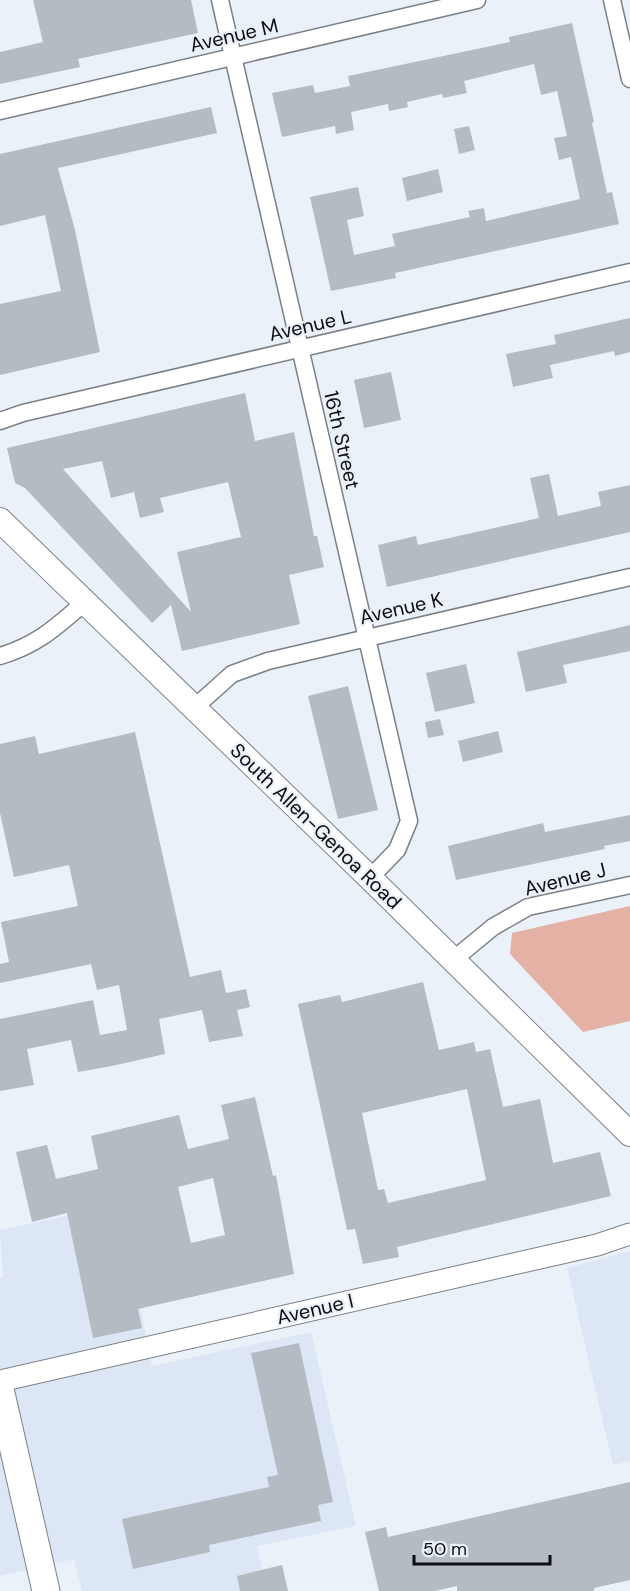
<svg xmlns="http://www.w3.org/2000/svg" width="630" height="1591" font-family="'DM Sans',sans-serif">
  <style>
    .built { fill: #dce6f5 }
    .green { fill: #e4b1a5 }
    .building { fill: #b5bbc2; fill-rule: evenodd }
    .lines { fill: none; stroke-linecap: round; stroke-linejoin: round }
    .minor-casing { stroke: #7b8087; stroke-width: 19 }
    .tertiary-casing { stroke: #7b8087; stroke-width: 23 }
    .secondary-casing { stroke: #7b8087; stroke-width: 26 }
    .primary-casing { stroke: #7b8087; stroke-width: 29 }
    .minor { stroke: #fff; stroke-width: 16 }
    .tertiary { stroke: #fff; stroke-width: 21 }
    .secondary { stroke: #fff; stroke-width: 24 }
    .primary { stroke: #fff; stroke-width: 27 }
    .labels { text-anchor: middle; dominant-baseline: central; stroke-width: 4.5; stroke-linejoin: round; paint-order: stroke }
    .street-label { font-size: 20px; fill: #0b0d0f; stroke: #ebf1f9 }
  </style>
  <rect width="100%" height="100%" fill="#ebf1f9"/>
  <!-- built -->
  <path class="built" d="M120 1204 152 1366 311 1332 356 1526 257 1546 267 1591H82L74 1559 0 1576V1279L3 1277 0 1230Z
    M630 1251V1461L613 1465 567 1268Z"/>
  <!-- green -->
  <path class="green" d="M630 906V1021L583 1032 510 954 512 933Z"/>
  <!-- building -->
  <path class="building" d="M33 0H191L198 33 78 59 80 67 0 84V52L43 42Z
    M572 23 594 122 592 123 607 193 612 192 619 224 395 273 396 278 331 291 310 197 358 187 364 216 347 220 354 255 395 246 392 234 470 217 468 211 484 208 486 221 580 199 571 157 559 160 554 138 567 136 557 91 541 95 534 64 464 81 467 93 443 98 442 94 407 102 408 107 389 111 388 104 351 112 354 130 336 134 335 126 282 137 272 93 313 85 315 93 350 86 348 76 510 42 509 37Z
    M211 107 217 133 58 168 75 230 100 352 0 375V304L61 291 45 215 0 226V154Z
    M469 126 475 150 459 154 454 129Z
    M438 169 443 192 407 201 402 178Z
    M630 318V352L615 356 614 351 550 365 553 378 513 387 506 354 556 344 554 335Z
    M391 372 401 420 364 428 354 380Z
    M245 393 255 441 294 432 314 536H317L324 567 289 575 300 624 182 651 171 605 152 623 25 488 15 483 7 448ZM102 461 111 498 134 492 140 518 164 512 160 498 228 482 241 537 177 552 191 612 63 469Z
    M549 474 558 516 601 506 598 492 630 485V532L387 587 378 545 416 536 418 545 539 518 530 478Z
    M630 625V651L563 665 567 683 526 692 517 652Z
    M466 664 475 703 435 712 426 673Z
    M348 686 378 810 338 819 308 696Z
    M440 719 444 735 428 738 425 722Z
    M498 731 503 752 463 762 458 741Z
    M135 732 190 977 221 970 226 993 246 989 250 1007 237 1010 243 1036 209 1042 202 1010 159 1019 165 1054 112 1066 78 1072 71 1040 27 1049 34 1085 0 1091V1019L93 1000 100 1035 127 1030 119 985 97 990 91 964 0 983V964L9 962 1 922 78 906 69 865 14 877 0 813V744L35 736 39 754Z
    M630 815V841L604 846 605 849 456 880 448 846 543 823 545 832Z
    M423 982 439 1050 474 1042 476 1052 490 1049 503 1107 540 1099 553 1163 600 1152 611 1196 397 1247 399 1257 363 1264 355 1229 347 1230 298 1004 340 995 342 1002ZM467 1089 486 1180 388 1203 384 1189 378 1190 362 1113Z
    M255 1097 273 1176 276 1175 294 1274 138 1309 142 1328 93 1338 67 1213 32 1222 16 1152 47 1145 56 1179 98 1169 91 1136 179 1115 188 1149 229 1139 221 1105ZM213 1178 225 1235 191 1243 178 1187Z
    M299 1343 333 1502 318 1505 321 1521 209 1545 210 1552 133 1569 122 1519 269 1487 267 1477 278 1475 251 1353Z
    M630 1482V1580L594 1588V1591H457V1586L435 1591H379L365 1532 386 1527 388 1537Z
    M282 1565 288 1591H240L237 1576Z"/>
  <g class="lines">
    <defs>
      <path id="minor" d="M220 0 409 821 397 850 370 878
        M612 0 630 79
        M0 111 477 0
        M0 421 23 413 630 272
        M0 656C37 645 55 628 84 603
        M194 708 232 674 268 661 630 577
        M453 960 493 927 528 907 630 885"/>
      <path id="tertiary" d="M0 1381 597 1245 630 1234"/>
      <path id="secondary" d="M0 520 370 878 630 1134"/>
      <path id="primary" d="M0 1389 46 1591"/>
    </defs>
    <!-- minor casing -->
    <use href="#minor" class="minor-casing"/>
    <!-- tertiary casing -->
    <use href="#tertiary" class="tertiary-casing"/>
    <!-- secondary casing -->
    <use href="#secondary" class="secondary-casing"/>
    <!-- primary casing -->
    <use href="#primary" class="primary-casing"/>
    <!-- minor -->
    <use href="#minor" class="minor"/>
    <!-- tertiary -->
    <use href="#tertiary" class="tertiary"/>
    <!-- secondary -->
    <use href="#secondary" class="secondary"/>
    <!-- primary -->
    <use href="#primary" class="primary"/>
  </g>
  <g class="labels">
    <!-- street labels -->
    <g class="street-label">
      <text transform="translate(234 35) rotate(-13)">Avenue M</text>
      <text transform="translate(310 325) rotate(-13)">Avenue L</text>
      <text transform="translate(342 440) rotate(77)">16th Street</text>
      <text transform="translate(401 608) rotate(-13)">Avenue K</text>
      <text transform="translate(316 826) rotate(44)">South Allen-Genoa Road</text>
      <text transform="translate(565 879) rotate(-14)">Avenue J</text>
      <text transform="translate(315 1309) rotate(-13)">Avenue I</text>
    </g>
  </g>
  <!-- scale -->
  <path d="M414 1555v9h136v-9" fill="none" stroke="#0b0d0f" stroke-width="3"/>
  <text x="423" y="1555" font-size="18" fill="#0b0d0f" stroke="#ebf1f9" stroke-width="4.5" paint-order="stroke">50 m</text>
</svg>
